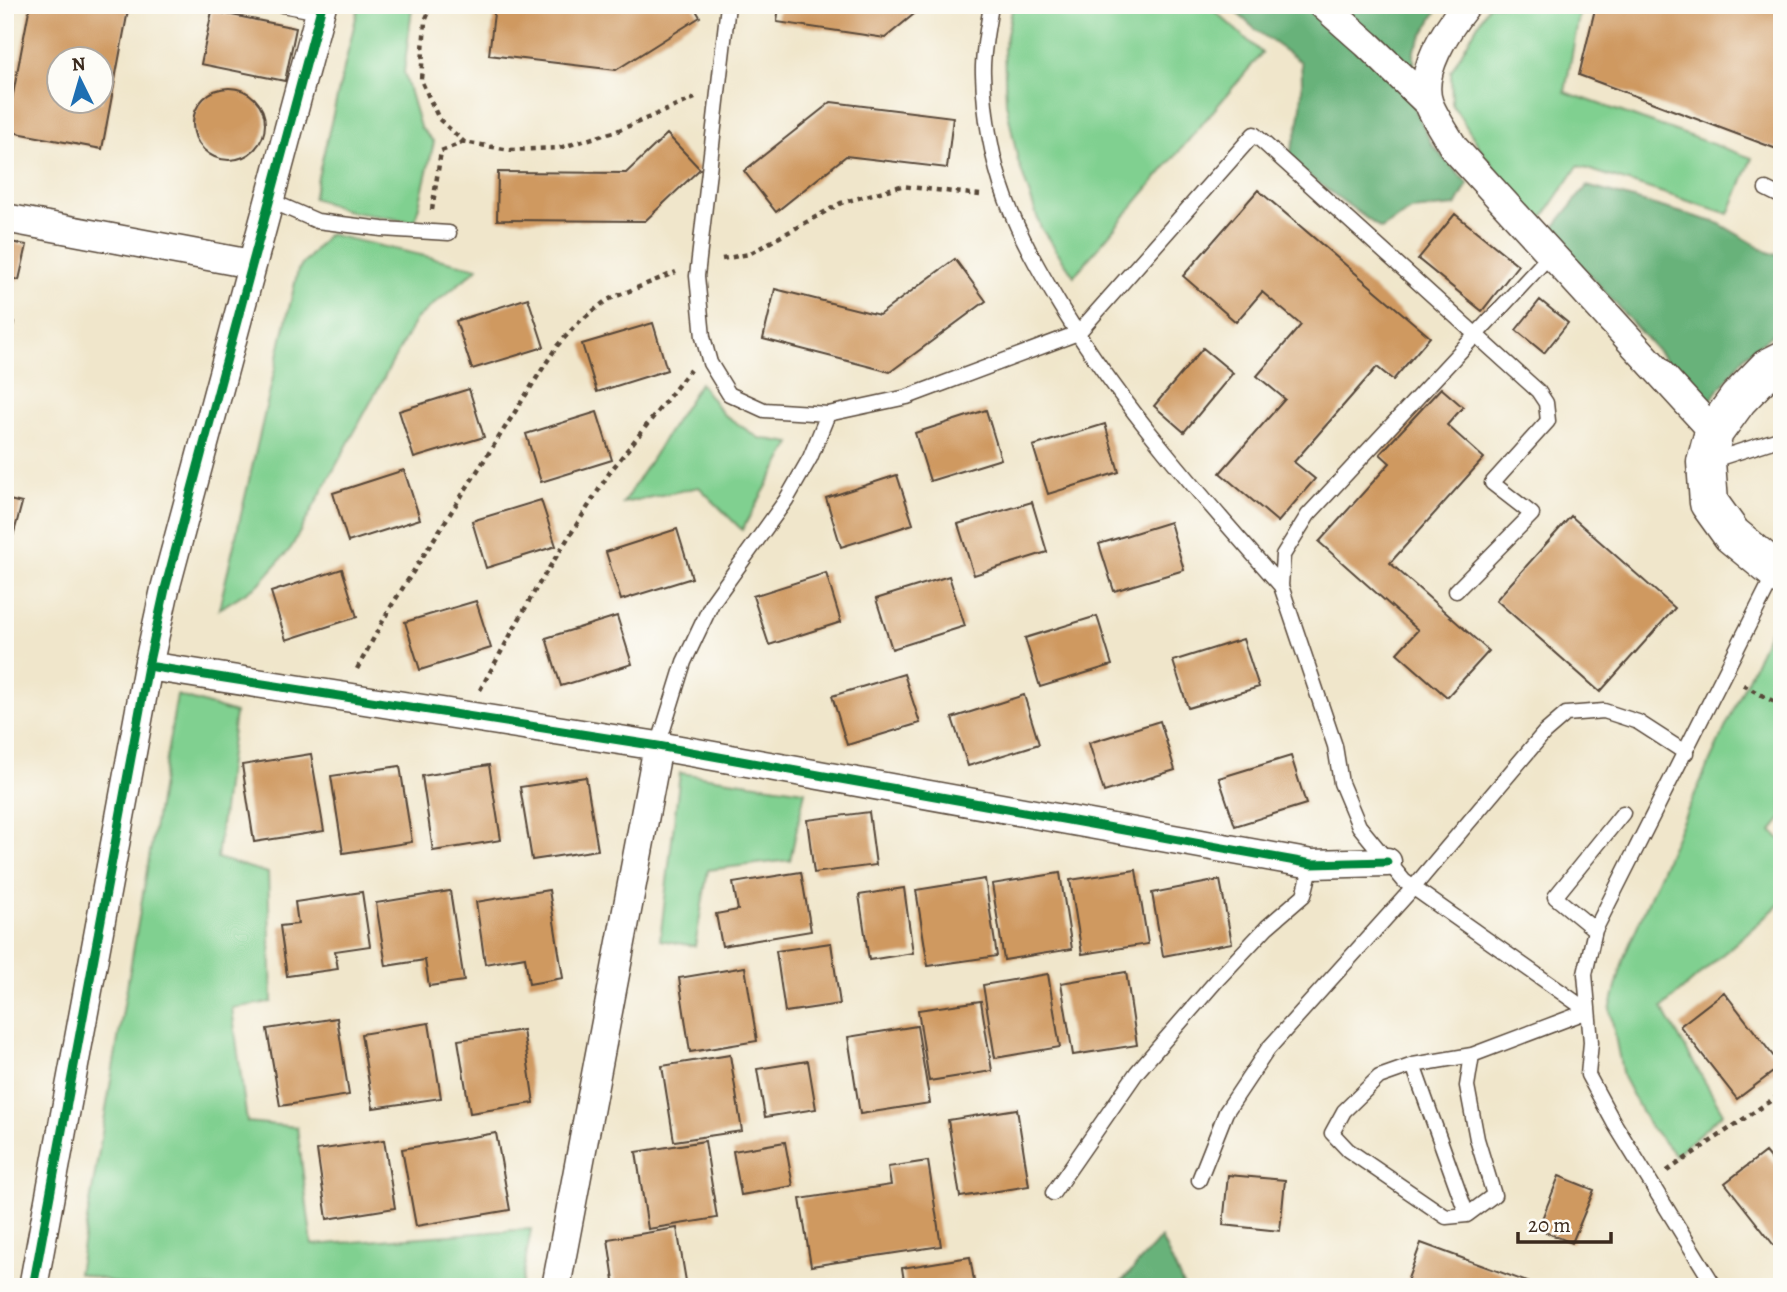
<svg xmlns="http://www.w3.org/2000/svg" width="1787" height="1292" font-family="Alegreya,serif">
  <style>
    .green { fill: #80d090; stroke: #5e7d57; stroke-width: 2 }
    .forest { fill: #68b27a; stroke: #526e4c; stroke-width: 2 }
    .building { fill: #cf9961; fill-rule: evenodd }
    .lines { fill: none; stroke-linecap: round; stroke-linejoin: round }
    .lane-casing { stroke: #564638; stroke-width: 17 }
    .street-casing { stroke: #564638; stroke-width: 31 }
    .secondary-casing { stroke: #564638; stroke-width: 41 }
    .path { stroke: #564638; stroke-width: 4.5; stroke-dasharray: 5 5; stroke-linecap: butt }
    .lane { stroke: #fff; stroke-width: 14 }
    .street { stroke: #fff; stroke-width: 28 }
    .secondary { stroke: #fff; stroke-width: 38 }
    .cycleway-casing { stroke: #fdfcf7; stroke-width: 13 }
    .cycleway { stroke: #00873e; stroke-width: 9 }
  </style>
  <rect width="100%" height="100%" fill="#fdfcf7"/>
  <filter id="ink" filterUnits="userSpaceOnUse"><feTurbulence type="fractalNoise" baseFrequency=".0143" numOctaves="2"/><feDisplacementMap in="SourceGraphic" scale="14" xChannelSelector="R" yChannelSelector="G"/><feConvolveMatrix kernelMatrix="1 2 1 2 8 2 1 2 1" color-interpolation-filters="sRGB"/></filter>
  <filter id="wash" filterUnits="userSpaceOnUse"><feTurbulence type="fractalNoise" baseFrequency=".00686" numOctaves="4" result="noise"/><feDisplacementMap in="SourceGraphic" scale="28" xChannelSelector="R" yChannelSelector="G"/><feGaussianBlur stdDeviation="1.57" result="paint"/><feColorMatrix in="noise" values="0 0 0 0 0 0 0 0 0 0 0 0 0 0 0 0 0 1.4 0 .05"/><feComposite in="paint" operator="in"/></filter>
  <g filter="url(#wash)">
    <rect width="100%" height="100%" fill="#f0e6cb"/>
    <!-- green -->
    <path class="green" d="M359 5H414L412 8 404 72 420 127 434 142 415 222 347 211 313 198Z
      M1013 5H1208L1262 53 1074 276 1041 228 1018 161 1006 103 1004 49Z
      M1489 5H1581L1565 92 1752 158 1729 214 1578 166 1540 222 1485 156 1452 104 1451 71Z
      M328 234 478 268 416 319 291 548 259 584 219 609 298 270Z
      M700 383 723 414 759 438 791 443 742 530 699 487 623 503Z
      M1781 606 1782 819 1772 831 1782 841V902L1662 1008 1723 1113 1675 1155 1648 1124 1623 1077 1610 1010 1624 957 1683 820Z
      M177 695 235 713 217 858 268 873 272 1002 232 1008 247 1122 297 1127 312 1245 531 1229 521 1287H132L78 1273Z
      M680 773 805 791 790 860 708 870 695 946 660 940Z"/>
    <!-- forest -->
    <path class="forest" d="M1228 5H1440L1414 50V106L1432 145 1468 184 1456 206 1411 210 1381 229 1287 160C1301 129 1304 96 1301 62L1256 30Z
      M1587 186 1718 223 1768 252 1782 257V327L1746 355 1706 406 1551 231Z
      M1161 1238 1184 1287H1117Z"/>
    <g id="blocks">
      <!-- building -->
      <path class="building" d="M30 5H129L102 149 6 131ZM60 60H102V102H60Z
        M495 5H693L700 17 616 70 489 55Z
        M779 5H925L885 38 777 22Z
        M1596 5H1782V151L1579 75Z
        M212 11 296 28 285 81 201 64Z
        M193 124a36 36 0 1 1 72 0a36 36 0 1 1-72 0Z
        M831 102 953 117 947 168 846 156 776 212 744 171Z
        M667 134 700 169 645 221 497 220 498 172 626 173Z
        M1258 190 1430 337 1393 380 1377 367 1294 462 1315 479 1278 522 1220 473 1285 399 1257 376 1301 325 1262 292 1236 322 1183 276Z
        M1455 214 1518 265 1482 311 1418 259Z
        M5 241 27 245 19 280 5 277Z
        M955 259 986 301 890 372 763 339 775 289 879 315Z
        M528 298 544 347 472 369 456 321Z
        M1540 300 1568 323 1544 353 1516 330Z
        M5 320 14 322 6 358 5 357Z
        M653 323 667 370 597 392 582 344Z
        M1203 348 1233 373 1184 432 1154 406Z
        M1441 388 1463 407 1447 425 1484 458 1390 563 1489 651 1447 697 1397 653 1418 630 1319 542 1390 463 1380 454Z
        M469 389 484 437 414 458 399 411Z
        M986 410 1001 459 930 481 915 433Z
        M597 412 612 460 541 482 526 434Z
        M1105 424 1119 472 1048 494 1033 446Z
        M404 470 420 519 348 542 333 493Z
        M897 475 913 524 841 547 826 498Z
        M5 499 22 503 9 551 5 550Z
        M541 500 556 546 486 568 472 521Z
        M1032 502 1047 552 974 575 958 524Z
        M1571 516 1675 608 1600 692 1496 600Z
        M1170 522 1184 570 1114 591 1099 544Z
        M677 529 692 578 621 600 606 552Z
        M342 569 357 617 286 640 271 592Z
        M826 573 841 622 769 645 753 596Z
        M949 576 965 626 892 649 876 599Z
        M476 601 491 648 420 670 405 622Z
        M617 616 632 664 561 686 546 638Z
        M1097 616 1112 665 1040 687 1025 638Z
        M1243 639 1259 687 1188 708 1173 661Z
        M904 674 920 723 847 745 832 696Z
        M1024 695 1039 744 968 766 952 718Z
        M1160 721 1175 770 1104 792 1089 743Z
        M311 754 324 831 254 842 242 765Z
        M1291 756 1306 804 1235 826 1219 778Z
        M489 765 501 840 433 851 422 776Z
        M400 766 412 842 343 853 331 776Z
        M586 777 598 850 532 860 520 787Z
        M869 812 876 865 814 873 807 820Z
        M1136 870 1148 944 1082 954 1070 880Z
        M801 872 811 931 722 946 716 914 738 910 733 883Z
        M1060 873 1072 949 1004 960 992 884Z
        M985 879 997 956 928 966 916 890Z
        M1220 880 1232 943 1163 956 1152 893Z
        M904 888 913 953 869 960 859 895Z
        M549 890 563 978 529 984 525 957 485 964 476 902Z
        M450 891 464 981 429 986 425 960 386 966 376 903Z
        M362 892 370 946 335 951 338 969 287 976 280 926 298 924 295 902Z
        M831 943 840 1004 785 1012 776 951Z
        M745 967 757 1041 690 1052 679 978Z
        M1126 972 1137 1045 1073 1055 1061 983Z
        M1048 974 1060 1047 995 1058 983 985Z
        M1724 992 1781 1066 1737 1099 1680 1026Z
        M981 1001 992 1071 929 1081 918 1010Z
        M337 1018 349 1095 280 1106 267 1029Z
        M429 1023 441 1098 373 1108 361 1034Z
        M917 1026 930 1103 860 1114 848 1037Z
        M523 1030 534 1103 470 1113 458 1040Z
        M730 1055 742 1131 674 1141 662 1066Z
        M808 1061 816 1109 765 1117 757 1069Z
        M1017 1109 1029 1186 960 1197 948 1120Z
        M496 1133 510 1210 416 1226 402 1149Z
        M384 1140 395 1208 327 1219 317 1150Z
        M705 1141 717 1218 648 1229 636 1152Z
        M785 1142 793 1186 741 1195 733 1151Z
        M1765 1152 1775 1164 1782 1158 1780 1253 1725 1183Z
        M928 1161 941 1246 811 1266 800 1199 891 1185 888 1167Z
        M1228 1175 1285 1180 1280 1231 1223 1225Z
        M1559 1176 1594 1190 1572 1243 1538 1229Z
        M677 1228 687 1287H615L608 1239Z
        M1421 1243 1538 1286V1287H1405Z
        M970 1257 975 1287H905L902 1268Z"/>
    </g>
  </g>
  <g filter="url(#ink)">
    <use href="#blocks" fill-opacity="0" stroke="#564638" stroke-width="2"/>
    <g class="lines">
      <defs>
        <path id="lane" d="M282 5 320 12
          M728 5 697 276 703 337 710 363 729 394 764 410 828 414 907 397 1078 333 1254 134 1538 391 1546 403 1548 421 1492 483 1532 514 1456 591
          M991 5C988 27 982 52 983 74 984 114 992 161 1006 199 1020 237 1040 272 1061 307 1123 408 1202 497 1281 586
          M1766 189 1782 197
          M269 200 317 221 382 229 449 233
          M1551 254 1308 515 1283 555 1281 586 1335 746 1341 783 1359 826 1404 881 1588 1011
          M1710 461 1782 438
          M658 746 684 662 712 603 786 500 810 458 828 414
          M1595 930 1555 897 1623 813
          M1472 1055 1467 1086 1477 1139 1494 1195 1467 1215 1446 1217 1348 1150 1332 1133 1344 1111 1379 1077 1413 1065 1472 1055 1588 1011
          M1413 1065 1467 1215
          M1199 1180 1226 1112 1268 1049 1413 888 1544 733 1566 714 1604 711 1638 722 1686 753
          M1053 1193 1137 1072 1217 980 1267 927 1304 895 1312 864
          M1715 1287 1614 1123 1588 1075 1591 1042 1585 974 1595 930 1775 573"/>
        <path id="street" d="M1323 5 1367 44 1428 103
          M1466 5C1447 29 1417 73 1429 104 1435 119 1446 134 1454 148L1714 432
          M5 218 251 264
          M148 666 658 746 1312 864 1387 862
          M33 1287 148 666 165 589 322 5
          M556 1287 658 746"/>
        <path id="secondary" d="M1782 361 1768 368 1738 399 1714 432 1706 462 1709 503 1732 535 1782 576"/>
      </defs>
      <!-- lane casing -->
      <use href="#lane" class="lane-casing"/>
      <!-- street casing -->
      <use href="#street" class="street-casing"/>
      <!-- secondary casing -->
      <use href="#secondary" class="secondary-casing"/>
      <!-- path -->
      <path class="path" d="M432 5 425 21 421 80 439 119 464 142 510 150 559 148 617 131 695 98
        M432 210 441 151 464 142
        M722 259 749 254 841 203 901 186 980 195
        M357 669 390 608 557 346 579 322 607 300 676 272
        M1743 685 1782 706
        M480 690 537 587 610 472 690 370
        M1667 1171 1782 1093"/>
      <!-- lane -->
      <use href="#lane" class="lane"/>
      <!-- street -->
      <use href="#street" class="street"/>
      <!-- secondary -->
      <use href="#secondary" class="secondary"/>
      <defs>
        <path id="cycleway" d="M148 666 658 746 1312 864 1387 862
          M33 1287 148 666 165 589 322 5"/>
      </defs>
      <!-- cycleway casing -->
      <use href="#cycleway" class="cycleway-casing"/>
      <!-- cycleway -->
      <use href="#cycleway" class="cycleway"/>
    </g>
  </g>
  <!-- margin -->
  <rect width="1787" height="1292" fill="none" stroke="#fdfcf7" stroke-width="28"/>
  <!-- north arrow -->
  <g transform="translate(80 80) rotate(355)"><circle r="33" fill="#fdfcf7" stroke="#afa8a0" stroke-width="2"/>
  <path d="M0-5L12 26L0 18L-12 26Z" fill="#1f6fb2"/>
  <text y="-10" font-size="19" font-weight="bold" text-anchor="middle" fill="#3b2a1e">N</text>
  </g>
  <!-- scale -->
  <path d="M1518 1232v10h93v-10" fill="none" stroke="#3b2a1e" stroke-width="3.5"/>
  <text x="1528" y="1232" font-size="21" fill="#3b2a1e" stroke="#fdfcf7" stroke-width="5" paint-order="stroke">20 m</text>
</svg>
